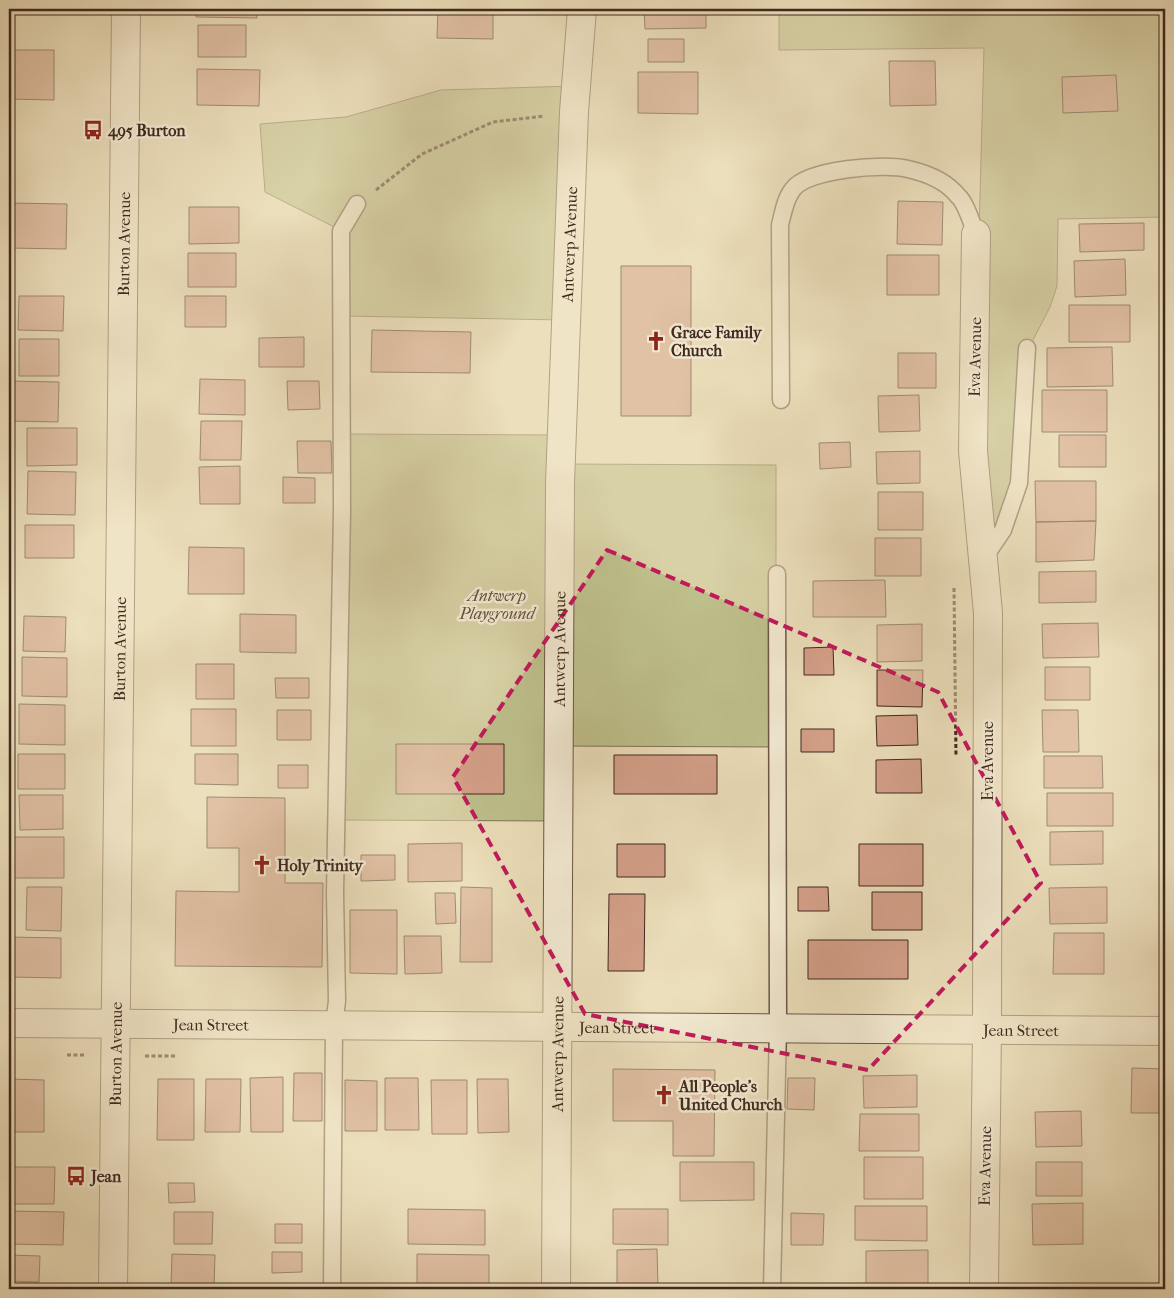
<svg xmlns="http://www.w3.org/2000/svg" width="1174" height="1298" font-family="'IM FELL French Canon',serif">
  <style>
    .green { fill: #bec08c; stroke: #7f7455 }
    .building { fill: #d4a089; stroke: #40291e }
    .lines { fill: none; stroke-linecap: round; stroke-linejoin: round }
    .service-casing { stroke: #6b5645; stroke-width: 19 }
    .minor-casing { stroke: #6b5645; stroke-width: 30 }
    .tertiary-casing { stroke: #6b5645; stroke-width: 30 }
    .path { stroke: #40291e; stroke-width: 3; stroke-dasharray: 4 2.5; stroke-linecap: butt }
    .service { stroke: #f3ead3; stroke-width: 16 }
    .minor { stroke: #f3ead3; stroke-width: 28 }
    .tertiary { stroke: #f3ead3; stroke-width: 28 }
    .marked { fill: none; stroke: #c2185b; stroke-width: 4; stroke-dasharray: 10 6; stroke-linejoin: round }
    .labels { text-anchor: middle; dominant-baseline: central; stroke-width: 5; stroke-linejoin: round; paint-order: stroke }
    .poi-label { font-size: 16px; font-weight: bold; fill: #40291e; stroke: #f3ead3; text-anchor: start }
    .street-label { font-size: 16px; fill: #40291e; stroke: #f3ead3 }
    .park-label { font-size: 16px; font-style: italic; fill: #604f3a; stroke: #f3ead3 }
  </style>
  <rect width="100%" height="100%" fill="#ecdfbb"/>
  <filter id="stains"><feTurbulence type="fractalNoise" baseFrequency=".004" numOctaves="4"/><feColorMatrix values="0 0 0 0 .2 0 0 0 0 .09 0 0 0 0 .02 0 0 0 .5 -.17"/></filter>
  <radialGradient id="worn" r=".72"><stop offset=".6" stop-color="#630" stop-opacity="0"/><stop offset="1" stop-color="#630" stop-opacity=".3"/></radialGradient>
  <!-- green -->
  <path class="green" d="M779 9H1165V217L1058 219 1057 286 1050 307 1029 348 1021 484 986 559 979 233 984 48 779 50Z
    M574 86 563 320 344 316V232L265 192 260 124 346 117 441 90Z
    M345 434 559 435 558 464 776 465V747L556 746V821L339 820Z"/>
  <!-- building -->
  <path class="building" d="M196 9H257V18L196 17Z
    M438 9H493V39L437 38Z
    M644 9H706V28L645 29Z
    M198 25H246V57H198Z
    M648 39H684V62H648Z
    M9 50H54V100L9 99Z
    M889 61H935L936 105 890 106Z
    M197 69 260 70 259 106 197 105Z
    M638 72H698V114L638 113Z
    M1116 75 1118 111 1063 113 1062 77Z
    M898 201 943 202 942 245 897 244Z
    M9 203 67 204 66 249 9 248Z
    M189 207H239V243L189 244Z
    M1144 223V250L1080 252 1079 224Z
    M188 253H236V287H188Z
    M887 255H939V295H887Z
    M1125 259 1126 295 1075 297 1074 261Z
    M621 266H691V416H621Z
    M19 296H64L63 331 18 330Z
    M185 296H226V327H185Z
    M1069 305H1130V342H1069Z
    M372 330 471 332 470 373 371 372Z
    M304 337V367H259V338Z
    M19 339H59V376H19Z
    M1112 347 1113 386 1047 387V348Z
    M898 353H936V388H898Z
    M200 379 245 380V415L199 414Z
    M10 381 59 382 58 422 9 421Z
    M287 381H319L320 409 288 410Z
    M1042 390H1107V432H1042Z
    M919 395 920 431 879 432 878 396Z
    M201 421H242L241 460H200Z
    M27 428H77V465L27 466Z
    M1059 435H1106V467H1059Z
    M297 441H331L332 473H298Z
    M850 442 851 467 820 469 819 443Z
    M920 451V483L877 484 876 452Z
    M240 466V504H200L199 467Z
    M28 471 76 472 75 515 27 514Z
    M283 477 315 478V503H283Z
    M1035 481H1096V521L1036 522Z
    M878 492H923V530H878Z
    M1096 521 1094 560 1036 562V522Z
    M25 525H74V558H25Z
    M875 538H921V576H875Z
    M189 547 244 548V594H188Z
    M1096 571V602L1039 603V572Z
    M885 580 886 617H813V581Z
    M240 614 296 615V653L240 652Z
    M24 616 66 617 65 652 23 651Z
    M1098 623 1099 657 1043 658 1042 624Z
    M922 624V661L877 662V625Z
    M833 647 834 675H804V648Z
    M22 657 67 658V697L22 696Z
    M196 664H234V699H196Z
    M1045 667H1090V700H1045Z
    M877 670H923L922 707 877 706Z
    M275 678H309V698H276Z
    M19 704 65 705V745L19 744Z
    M191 709H236V746H191Z
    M277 710H311V740H277Z
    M1042 710H1078L1079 752H1043Z
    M917 715 918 745 877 746 876 716Z
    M801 729H834V752H801Z
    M396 744H504V794H396Z
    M18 754H65V789H18Z
    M195 754H238V785L195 784Z
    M614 755H717V794H614Z
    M1044 756H1102L1103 788H1044Z
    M921 759 922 793H876V760Z
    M278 765H308V788H278Z
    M1047 793H1113V826H1047Z
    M19 795H63V829L20 830Z
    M207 797 285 798V883H323L322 967 175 966 176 891 239 892V848H207Z
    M1103 831V864L1050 865V832Z
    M9 837H64V878H9Z
    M462 843V881L408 882V844Z
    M617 844H665V877H617Z
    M859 844H923V886H859Z
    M361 855H395V880L361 881Z
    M27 887H62L61 931 26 930Z
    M461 887 492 888V962H460Z
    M798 887H828L829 911H798Z
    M1107 887V923L1050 924 1049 888Z
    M872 892H922V930H872Z
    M435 893H455L456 923 436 924Z
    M609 894H645L644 971H608Z
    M350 910H397V974L350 973Z
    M1054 933H1104V974H1053Z
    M404 936H441L442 973 405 974Z
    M9 937 61 938V978L9 977Z
    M808 940H908V979H808Z
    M1132 1068 1165 1069V1113H1131Z
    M613 1069 715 1070 714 1156H673V1121H613Z
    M294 1073H322V1121H293Z
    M917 1075V1107L864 1108 863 1076Z
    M283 1077V1132H251L250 1078Z
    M385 1078H418L419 1130H385Z
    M788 1078H815L814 1110 787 1109Z
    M9 1079 44 1080V1132H9Z
    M158 1079H194V1140H157Z
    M206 1079H241L240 1132H205Z
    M477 1079H508L509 1132 478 1133Z
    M345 1080 377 1081V1131H345Z
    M431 1080H467V1134H432Z
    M1081 1111 1082 1146 1036 1147 1035 1112Z
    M860 1114H919V1151H859Z
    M864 1157H923V1199H864Z
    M680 1162H754V1200L680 1201Z
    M1036 1162H1082V1196H1036Z
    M9 1167H55L54 1204H9Z
    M168 1183H194L195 1202 169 1203Z
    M1083 1203V1244L1033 1245 1032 1204Z
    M855 1206H927V1241L855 1240Z
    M408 1209 485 1210V1245L408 1244Z
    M613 1209H668V1245L613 1244Z
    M9 1211 64 1212 63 1245 9 1244Z
    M174 1212H213L212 1244H174Z
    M791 1213 824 1214 823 1245H791Z
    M275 1224H302V1243H275Z
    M657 1249 658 1286 617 1287V1250Z
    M928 1250V1286H866V1251Z
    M272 1252H302V1272L272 1273Z
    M172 1254 215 1255 214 1287 171 1286Z
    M417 1254 489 1255V1289H417Z
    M9 1255 40 1256 39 1282 9 1281Z"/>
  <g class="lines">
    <defs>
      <path id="service" d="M781 400 780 225C783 213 785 199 793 189 808 169 885 163 908 169 926 173 946 181 958 196 966 203 972 224 976 234
        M984 558 1003 530 1019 483 1027 348
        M332 1289 334 1025 337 1001 335 894 342 511 341 231 357 204
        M772 1289 778 1028 777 574"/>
      <g id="minor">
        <path d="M976 234 973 451 988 613 987 1029 984 1289"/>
        <path id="s1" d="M9 1023 1165 1031"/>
        <path id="s2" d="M556 1289 560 483 574 112 582 9"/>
      </g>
      <g id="tertiary">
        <path id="s3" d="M113 1289 126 9"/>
      </g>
    </defs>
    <!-- service casing -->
    <use href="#service" class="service-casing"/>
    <!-- minor casing -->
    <use href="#minor" class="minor-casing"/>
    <!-- tertiary casing -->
    <use href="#tertiary" class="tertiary-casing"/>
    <!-- path -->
    <path class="path" d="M376 190 422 154 493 122 544 116
      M954 588 956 757
      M67 1055H86
      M145 1056H176"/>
    <!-- service -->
    <use href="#service" class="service"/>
    <!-- minor -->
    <use href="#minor" class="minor"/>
    <!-- tertiary -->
    <use href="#tertiary" class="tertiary"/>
  </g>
  <!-- marked area -->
  <path d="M0 0H1174V1298H0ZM607 550 938 692 1041 883 868 1070 585 1014 453 777Z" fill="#ecdfbb" fill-opacity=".55" fill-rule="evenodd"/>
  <path class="marked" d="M607 550 938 692 1041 883 868 1070 585 1014 453 777Z"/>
  <!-- icons -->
  <defs>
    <symbol id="bus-bare" viewBox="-9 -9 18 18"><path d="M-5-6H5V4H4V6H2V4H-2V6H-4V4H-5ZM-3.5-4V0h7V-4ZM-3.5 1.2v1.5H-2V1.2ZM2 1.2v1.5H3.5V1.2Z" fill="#8f2418" stroke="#f3ead3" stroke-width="2.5" paint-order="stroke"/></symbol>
    <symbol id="church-bare" viewBox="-9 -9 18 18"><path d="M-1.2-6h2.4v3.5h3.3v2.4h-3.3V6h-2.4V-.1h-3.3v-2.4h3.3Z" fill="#8f2418" stroke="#f3ead3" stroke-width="2.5" paint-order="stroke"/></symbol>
  </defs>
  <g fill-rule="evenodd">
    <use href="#bus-bare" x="79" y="116" width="28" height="28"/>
    <use href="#church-bare" x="642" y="327" width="28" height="28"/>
    <use href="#church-bare" x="248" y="851" width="28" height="28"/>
    <use href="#church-bare" x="650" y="1081" width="28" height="28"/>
    <use href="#bus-bare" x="62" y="1162" width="28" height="28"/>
  </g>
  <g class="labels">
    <!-- poi labels -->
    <g class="poi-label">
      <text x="108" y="130">495 Burton</text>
      <text x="671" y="332">Grace Family<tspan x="671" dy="18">Church</tspan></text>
      <text x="277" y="865">Holy Trinity</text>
      <text x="679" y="1086">All People's<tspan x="679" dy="18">United Church</tspan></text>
      <text x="91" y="1176">Jean</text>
    </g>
    <!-- street labels -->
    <g class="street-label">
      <text stroke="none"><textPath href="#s3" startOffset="1045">Burton Avenue</textPath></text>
      <text stroke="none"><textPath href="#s2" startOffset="1045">Antwerp Avenue</textPath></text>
      <text transform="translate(975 357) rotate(-89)">Eva Avenue</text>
      <text stroke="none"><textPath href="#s3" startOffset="640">Burton Avenue</textPath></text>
      <text stroke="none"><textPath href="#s2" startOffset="640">Antwerp Avenue</textPath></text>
      <text transform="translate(987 761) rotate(-90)">Eva Avenue</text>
      <text stroke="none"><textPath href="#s1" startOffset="202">Jean Street</textPath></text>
      <text stroke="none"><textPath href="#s1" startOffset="608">Jean Street</textPath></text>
      <text stroke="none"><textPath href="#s1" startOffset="1012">Jean Street</textPath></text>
      <text stroke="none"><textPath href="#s3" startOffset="235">Burton Avenue</textPath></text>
      <text stroke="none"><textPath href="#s2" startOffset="235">Antwerp Avenue</textPath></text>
      <text transform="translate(985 1166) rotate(-89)">Eva Avenue</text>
    </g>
    <!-- park labels -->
    <g class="park-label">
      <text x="497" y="595">Antwerp<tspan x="497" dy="18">Playground</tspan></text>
    </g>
  </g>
  <!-- margin -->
  <rect width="1174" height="1298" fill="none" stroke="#ecdfbb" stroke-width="30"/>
  <rect x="10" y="10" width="1154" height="1278" fill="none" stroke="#40291e" stroke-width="2.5"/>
  <rect x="15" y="15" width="1144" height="1268" fill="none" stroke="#40291e"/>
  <rect width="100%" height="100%" filter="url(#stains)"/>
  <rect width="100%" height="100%" fill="url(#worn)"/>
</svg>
